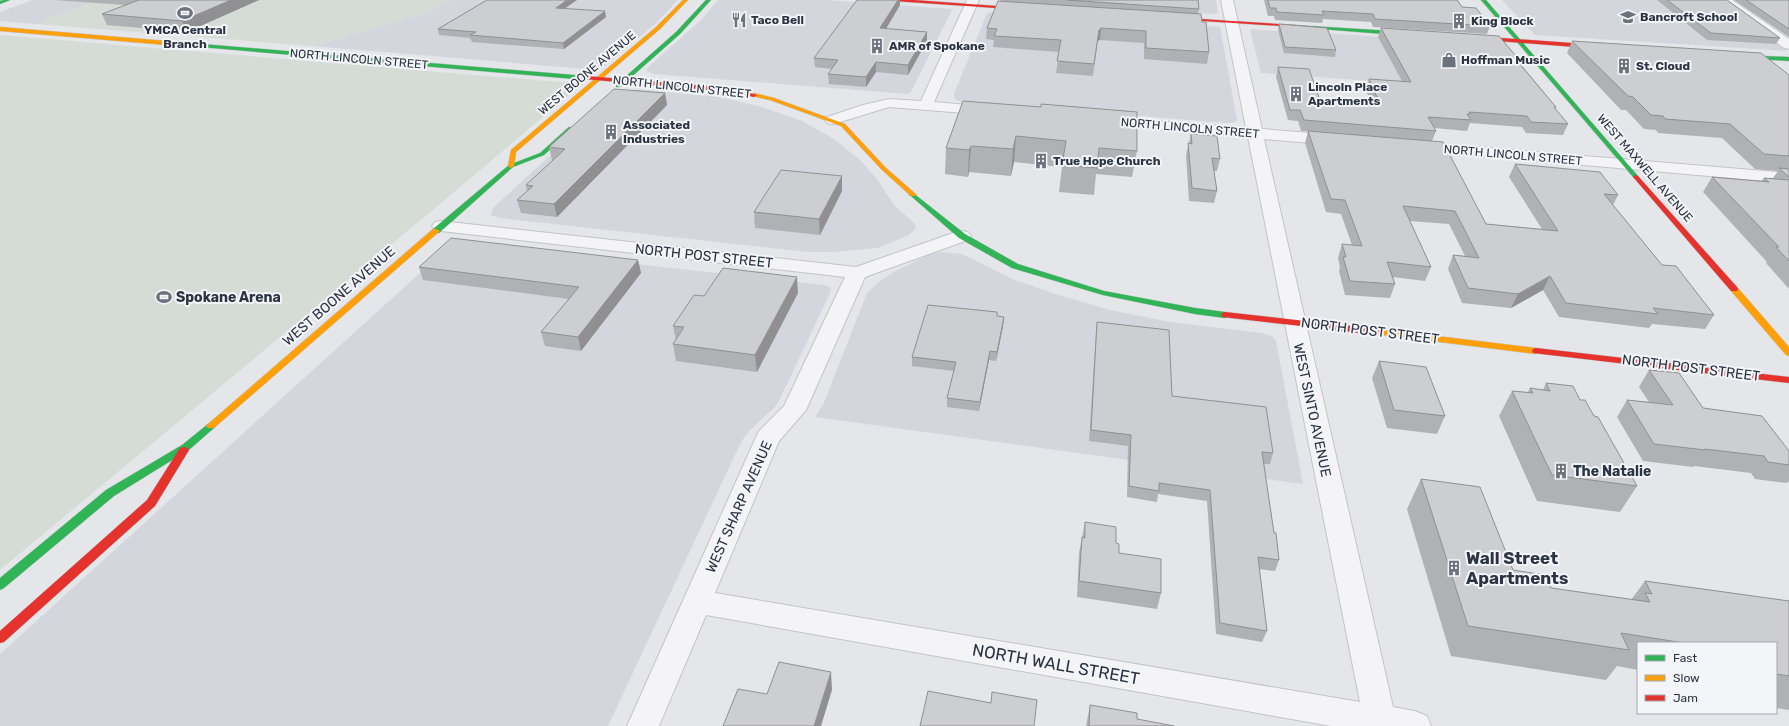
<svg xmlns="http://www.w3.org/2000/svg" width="1789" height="726" font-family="Rubik,sans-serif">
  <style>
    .built { fill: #d3d6dc }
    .green { fill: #d5dcd5 }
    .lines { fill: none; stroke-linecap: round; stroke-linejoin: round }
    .street-casing { stroke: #c2c4c7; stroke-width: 2 }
    .fast-casing { stroke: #c2c4c7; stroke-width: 1 }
    .slow-casing { stroke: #c2c4c7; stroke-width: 1 }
    .jam-casing { stroke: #c2c4c7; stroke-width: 1 }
    .street { fill: #f4f4f6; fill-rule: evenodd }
    .fast { fill: #30b455; fill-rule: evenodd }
    .slow { fill: #ff9f0a; fill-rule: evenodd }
    .jam { fill: #e5322d; fill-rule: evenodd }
    .wall { fill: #b0b1b4 }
    .shaded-wall { fill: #909092 }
    .building { fill: #cdced1; stroke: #909092 }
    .labels { text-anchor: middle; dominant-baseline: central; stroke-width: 4; stroke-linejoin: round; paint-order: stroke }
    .far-poi-label { font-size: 12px; font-weight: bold; fill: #2c3342; stroke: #f3f5f8; text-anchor: start }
    .far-street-label { font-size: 12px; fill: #2c3342; stroke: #f3f5f8 }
    .street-label { font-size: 14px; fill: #2c3342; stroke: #f3f5f8 }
    .poi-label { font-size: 14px; font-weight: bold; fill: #2c3342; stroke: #f3f5f8; text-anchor: start }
    .near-poi-label { font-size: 17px; font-weight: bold; fill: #2c3342; stroke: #f3f5f8; text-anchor: start }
    .near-street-label { font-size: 17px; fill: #2c3342; stroke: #f3f5f8 }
  </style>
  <rect width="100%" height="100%" fill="#e4e6e9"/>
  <!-- built -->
  <path class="built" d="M33 0H99L36 24 0 21V12Z
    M451 0H678L655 24 605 66 597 68 587 69 312 46 429 12Z
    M718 0H825L951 9 952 10 911 92 908 94 654 74 647 71 646 69 701 20Z
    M994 0H1216L1218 13 1213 14Z
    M1502 0H1716L1787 51 1535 35Z
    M996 11 1220 27 1237 120 1236 122 1227 123 958 101 955 99 954 94 987 13Z
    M1253 29 1316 35 1323 33 1491 44 1509 49 1545 93 1261 73 1250 30Z
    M638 89 719 97 762 107 802 121 834 139 860 160 877 179 894 205 915 224 916 228 909 235 878 248 833 252H808L500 218 491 215 493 208 618 93Z
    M465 245 824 285 830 287 831 291 780 399 775 407 749 431 741 442 608 726H0V654L442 253Z
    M940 252 962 254 1015 280 1052 293 1110 310 1170 322 1261 333 1272 336 1276 341 1303 484 815 417 823 405 867 293 880 281 894 272 930 254Z"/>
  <!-- green -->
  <path class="green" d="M99 0H451L429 12 312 46 36 24Z
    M0 35 570 83 573 84 577 88 452 194 0 570Z"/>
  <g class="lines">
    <defs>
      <path id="street" d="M967 0H979L934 102 990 107 995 108 997 111 995 114 990 115 889 107 837 123 832 124 827 123 825 120 827 117 863 105 889 99 921 101Z
        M1221 0H1233L1262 129 1335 135 1340 137 1343 140 1340 143 1335 145 1264 139 1393 707 1415 711 1427 716 1431 726H1331L706 615 659 726H627L756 437 759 431 784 406 845 277 441 231 435 230 432 226 435 222 441 221 856 267 956 232 962 231 968 232 971 236 968 240 865 277 806 410 779 441 715 593 1360 702 1248 137 1106 125 1101 124 1099 121 1101 118 1106 117 1246 128Z
        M1718 0H1732L1789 39V49L1784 48Z
        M1417 142 1789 173V183L1411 150 1409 147 1411 144Z"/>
      <path id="fast" d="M4 0H10L0 4V1Z
        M706 0H711L680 34 620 87H616V85L676 32Z
        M1481 0H1486L1638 176V178H1634Z
        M1293 25 1409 32 1412 34 1409 36 1295 27 1293 26Z
        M190 43 586 76 589 78 586 80 188 46 187 45Z
        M1736 55 1789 57V61L1738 58 1736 57Z
        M569 127 574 128 544 155 513 167 439 233H433V229L509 165 540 153Z
        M913 193 965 234 1018 264 1104 291 1195 308 1225 312 1229 315 1225 318 1195 314 1103 295 1012 268 959 238 911 196 909 195Z
        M211 423 216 426 214 428 190 449 114 496 4 588 0 590V578L106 490 182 445 208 424Z"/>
      <path id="slow" d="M683 0H688L660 29 516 152 514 166 511 168 509 167 508 166 511 150 656 27Z
        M0 27 190 43 193 45 190 47 0 31Z
        M754 93 774 98 845 124 886 168 917 195 915 196H911L882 170 841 126 770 100 752 96 751 95Z
        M433 229H436L440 231 214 428H208L206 426 208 424Z
        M1731 287H1737L1789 347V356L1786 355 1731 291 1730 289Z
        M1378 329 1536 348 1540 351 1536 354 1375 334 1374 332Z"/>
      <path id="jam" d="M891 0H914L1025 8 1027 9 1025 10 893 1Z
        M1170 17 1295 25 1297 26 1295 27 1172 19 1170 18Z
        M1473 36 1600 45 1603 47 1600 49 1471 39 1470 38Z
        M586 76 731 88 757 95 754 97 731 92 584 79 583 78Z
        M1636 175 1638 176 1737 287 1738 289 1737 291H1731L1634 178 1633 177Z
        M1225 312 1378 329 1382 332 1378 335 1222 317 1221 315 1222 313Z
        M1536 348 1789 377V383L1533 353 1532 351 1533 349Z
        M184 447 188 448 189 450 155 506 4 642 0 643V631L147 500 180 448Z"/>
    </defs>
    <!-- street casing -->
    <use href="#street" class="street-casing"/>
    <!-- fast casing -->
    <use href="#fast" class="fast-casing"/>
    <!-- slow casing -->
    <use href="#slow" class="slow-casing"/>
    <!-- jam casing -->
    <use href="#jam" class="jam-casing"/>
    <!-- street -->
    <use href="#street" class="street"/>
    <!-- fast -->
    <use href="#fast" class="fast"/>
    <!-- slow -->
    <use href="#slow" class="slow"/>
    <!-- jam -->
    <use href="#jam" class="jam"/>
  </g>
  <!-- wall -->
  <path class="wall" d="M54 0H259L187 32 107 25 102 14 125 5Z
    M487 0H577L565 8 606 17 564 49 472 42 470 38 439 35 438 29Z
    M857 0H900V5L886 29 927 32V41L908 75 876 72 866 87 829 84 828 74 832 69 815 67 814 58Z
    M1001 0H1198L1199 9 1198 14 1202 22 1209 52 1207 64 1144 59V43L1100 40 1097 41 1093 76 1056 73 1059 52 993 47 994 40 986 39 987 28Z
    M1264 0H1457L1462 7 1490 26 1487 34 1373 27 1371 22 1323 19 1322 23 1275 20 1274 16H1268Z
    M1657 0H1727L1780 38 1776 44 1707 40Z
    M1734 0H1789V37Z
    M1279 24 1336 50 1335 57 1284 53 1278 30Z
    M1381 28 1521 62 1520 64 1556 107 1555 109 1568 124 1563 135 1526 133 1522 127 1470 123 1467 131 1434 128 1436 131 1432 141 1486 224 1542 229 1509 177 1515 164 1618 195 1613 205 1662 265 1714 315 1705 329 1652 324 1649 328 1559 317 1543 290 1511 308 1462 303 1448 269 1453 255 1465 256 1449 224 1410 221 1431 267 1425 281 1393 277 1395 284 1390 298 1345 295 1339 271 1340 267 1338 258 1342 244 1352 245 1341 214 1326 212 1305 143 1308 131H1301L1298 121 1288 120 1276 77 1278 67 1320 100 1372 103 1365 89 1369 79 1402 81 1378 37Z
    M1572 41 1789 75V289L1766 263 1767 262 1703 192 1712 177 1761 181 1764 178H1773L1778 171 1755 169 1722 138 1658 133 1656 130 1644 129 1626 110H1621L1567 53Z
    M665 93 667 105 557 217 521 213 517 200 527 191 526 185 553 160H552L549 147Z
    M963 101 1137 151 1132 177 1096 174 1094 195 1059 192 1062 167 1014 162 1011 176 969 172 968 177 945 174 946 148Z
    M1191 134 1220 159 1217 171H1214L1217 191 1214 203 1189 201 1186 155Z
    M842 191 820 235 755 228 754 212Z
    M638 260 641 273 581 351 545 346 541 332 569 299 423 280 419 267Z
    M798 293 757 372 676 361 673 344 676 340 673 326 704 296Z
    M997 316 1004 317 1003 326 996 361 989 360 979 411 947 407V398L954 371 912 366V357Z
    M1097 322 1172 396 1273 453 1270 464H1264L1274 533 1279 560 1275 571 1259 569 1267 631 1262 642 1216 634 1207 501 1158 494 1157 502 1127 497 1128 446 1089 441 1096 332Z
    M1379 361 1445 416 1437 434 1387 428 1372 378Z
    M1649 370 1703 408 1789 451V481L1787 483 1755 479 1751 473 1694 466 1693 467 1643 461 1617 417 1627 400 1649 402 1639 387Z
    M1546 383 1580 400 1594 416 1637 486 1620 512 1537 501 1499 416 1512 391 1528 392 1530 388 1543 390Z
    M1421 479 1513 570 1551 588 1631 600 1645 581 1789 601V710L1776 708V643H1638V670L1617 666 1606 680 1451 656 1407 509Z
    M1085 522 1116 543 1119 553 1161 593 1157 609 1077 597 1079 553Z
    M1090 705 1137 719 1174 726H1086Z"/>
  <!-- shaded-wall -->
  <path class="shaded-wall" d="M231 0H259L187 32 182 21Z
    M567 0H577L557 14 556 8Z
    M898 0H900V5L881 37 880 28Z
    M605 11 606 17 564 49 563 43Z
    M1101 28 1100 40 1097 41 1093 76 1099 30Z
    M927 32V41L908 75V65Z
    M876 62V72L866 87V77Z
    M665 93 667 105 557 217 554 204Z
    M1016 136 1014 162 1011 176 1013 149Z
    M971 146 969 172 968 177 969 150Z
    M842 176V191L820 235 819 219Z
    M638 260 641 273 581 351 578 337Z
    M1550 276 1543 290 1511 308 1518 294Z
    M797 277 798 293 757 372 755 355Z
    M1004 317 1003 326 996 361 997 352Z
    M990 351 989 360 979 411 980 402Z
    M831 672 832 690 821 726H814Z"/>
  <!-- building -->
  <path class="building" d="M139 0H231L182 21 102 14Z
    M487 0H567L556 8 605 11 563 43 470 35 476 32 438 29Z
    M857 0H898L880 28 927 32 908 65 876 62 866 77 828 74 838 60 814 58Z
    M1067 0H1198L1199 9Z
    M1268 0H1457L1462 7 1476 8 1490 26 1375 19 1373 14 1322 11 1324 15 1277 12 1276 8H1270Z
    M1667 0H1727L1780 38 1711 33Z
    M1746 0H1789V29Z
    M998 1 1201 14 1202 22H1206L1209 52 1146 48V31L1101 28 1099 30 1094 64 1057 61 1061 40 994 36 997 29 987 28Z
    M1279 24 1327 28 1336 50 1285 47Z
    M1381 28 1499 36 1521 62H1518L1556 107H1554L1568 124 1531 122 1527 116 1469 112 1471 114H1467L1471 120 1428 117 1436 131 1304 120 1300 110H1290L1278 67 1309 69 1320 100 1380 104 1369 79 1411 82Z
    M1572 41 1761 53 1789 75V156L1764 154 1730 124 1665 119 1663 116 1651 115 1633 97 1628 96Z
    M614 89 665 93 554 204 517 200 533 186 526 185 565 149 549 147Z
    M963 101 1041 107V104L1137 112V151L1099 148 1097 168 1062 165 1066 141 1016 136 1013 149 971 146 969 150 946 148Z
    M1308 131 1443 142 1486 224 1558 231 1515 164 1600 172 1618 195 1604 194 1662 265 1676 266 1714 315 1653 308 1658 314 1566 303 1550 276 1518 294 1468 288 1453 255 1479 258 1455 211 1403 206 1431 267 1387 262 1395 284 1350 281 1343 257H1346L1342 244 1362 246 1345 200 1331 199Z
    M1191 134 1217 136 1220 159 1212 158 1217 191 1192 188 1188 143 1192 144Z
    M1779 168 1789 169V177Z
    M781 170 842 176 819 219 754 212Z
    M1712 177 1769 182 1764 178 1789 180V261L1776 247H1779Z
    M451 238 638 260 578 337 541 332 579 287 419 267Z
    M723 268 797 277 755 355 673 344 684 327 673 326 694 295 704 296Z
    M928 305 997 312V316L1004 317 997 352 990 351 980 402 947 398 956 362 912 357Z
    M1097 322 1169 330 1172 396 1266 407 1273 453 1262 452 1274 533H1276L1279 560 1258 557 1267 631 1220 623 1210 490 1159 483V491L1129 486 1131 435 1091 430Z
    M1379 361 1426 367 1445 416 1394 410Z
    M1649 370 1679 373 1703 408 1762 416 1789 451V465L1768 462 1764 456 1705 449V450L1654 444 1627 400 1673 405Z
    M1546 383 1573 386 1580 400H1585L1594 416 1598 417 1637 486 1552 475 1512 391 1533 393 1530 388 1550 391Z
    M1421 479 1480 487 1513 570 1545 575 1551 588 1650 602 1645 593 1652 594 1645 581 1789 601V676L1776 674V643H1684L1621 633 1629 650 1468 626Z
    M1085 522 1116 527V543L1119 544V553L1161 559V593L1079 581 1082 537 1085 538Z
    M779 662 831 672 814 726H723L738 689 767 694Z
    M928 691 991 703 992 692 1037 700 1034 726H920Z
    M1090 705 1137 713V719L1174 726H1089Z"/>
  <!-- icons -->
  <defs>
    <symbol id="stadium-bare" viewBox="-9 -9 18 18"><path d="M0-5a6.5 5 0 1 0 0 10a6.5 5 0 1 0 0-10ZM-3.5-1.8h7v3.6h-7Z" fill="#6c727c" stroke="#f3f5f8" stroke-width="2.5" paint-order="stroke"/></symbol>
    <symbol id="school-bare" viewBox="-9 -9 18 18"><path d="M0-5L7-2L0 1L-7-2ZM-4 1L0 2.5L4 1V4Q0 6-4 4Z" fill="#6c727c" stroke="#f3f5f8" stroke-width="2.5" paint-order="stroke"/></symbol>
    <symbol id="restaurant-bare" viewBox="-9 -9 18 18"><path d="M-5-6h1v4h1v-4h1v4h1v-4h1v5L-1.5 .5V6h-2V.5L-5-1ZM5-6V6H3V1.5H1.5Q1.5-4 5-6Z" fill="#6c727c" stroke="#f3f5f8" stroke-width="2.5" paint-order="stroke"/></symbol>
    <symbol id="building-bare" viewBox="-9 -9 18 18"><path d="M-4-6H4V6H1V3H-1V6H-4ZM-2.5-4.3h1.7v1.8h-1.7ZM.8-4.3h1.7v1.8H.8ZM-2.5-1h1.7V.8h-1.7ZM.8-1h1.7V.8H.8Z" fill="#6c727c" stroke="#f3f5f8" stroke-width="2.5" paint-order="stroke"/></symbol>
    <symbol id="shop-bare" viewBox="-9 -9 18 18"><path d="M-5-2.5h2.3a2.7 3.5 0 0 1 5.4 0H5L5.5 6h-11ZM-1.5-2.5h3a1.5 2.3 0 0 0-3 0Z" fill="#6c727c" stroke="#f3f5f8" stroke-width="2.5" paint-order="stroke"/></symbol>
  </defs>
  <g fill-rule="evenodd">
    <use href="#stadium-bare" x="174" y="2" width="22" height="22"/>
    <use href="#school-bare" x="1617" y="6" width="22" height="22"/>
    <use href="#restaurant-bare" x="728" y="9" width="22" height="22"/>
    <use href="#building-bare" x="1448" y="10" width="22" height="22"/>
    <use href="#building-bare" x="866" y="35" width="22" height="22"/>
    <use href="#shop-bare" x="1438" y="49" width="22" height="22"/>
    <use href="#building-bare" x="1613" y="55" width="22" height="22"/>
    <use href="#building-bare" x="1285" y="83" width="22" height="22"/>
    <use href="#building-bare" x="600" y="121" width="22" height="22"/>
    <use href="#building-bare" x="1030" y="150" width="22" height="22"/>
    <use href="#stadium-bare" x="153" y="286" width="22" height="22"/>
    <use href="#building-bare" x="1550" y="460" width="22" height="22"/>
    <use href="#building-bare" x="1443" y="557" width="22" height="22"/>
  </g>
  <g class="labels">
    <!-- far-poi labels -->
    <g class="far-poi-label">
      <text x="1640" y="17">Bancroft School</text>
      <text x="751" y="20">Taco Bell</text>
      <text x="1471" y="21">King Block</text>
      <text x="185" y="30" text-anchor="middle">YMCA Central<tspan x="185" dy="14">Branch</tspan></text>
      <text x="889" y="46">AMR of Spokane</text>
      <text x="1461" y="60">Hoffman Music</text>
      <text x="1636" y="66">St. Cloud</text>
      <text x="1308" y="87">Lincoln Place<tspan x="1308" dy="14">Apartments</tspan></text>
      <text x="623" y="125">Associated<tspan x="623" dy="14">Industries</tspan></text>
      <text x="1053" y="161">True Hope Church</text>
    </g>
    <!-- far-street labels -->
    <g class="far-street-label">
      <text transform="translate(359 59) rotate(5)">NORTH LINCOLN STREET</text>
      <text transform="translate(587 73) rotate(-40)">WEST BOONE AVENUE</text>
      <text transform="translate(682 87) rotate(6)">NORTH LINCOLN STREET</text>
      <text transform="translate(1190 128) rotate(5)">NORTH LINCOLN STREET</text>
      <text transform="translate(1513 155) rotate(5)">NORTH LINCOLN STREET</text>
      <text transform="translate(1645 168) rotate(49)">WEST MAXWELL AVENUE</text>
    </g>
    <!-- street labels -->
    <g class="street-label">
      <text transform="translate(704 256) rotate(6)">NORTH POST STREET</text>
      <text transform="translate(339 296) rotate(-41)">WEST BOONE AVENUE</text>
      <text transform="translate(1370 331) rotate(7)">NORTH POST STREET</text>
      <text transform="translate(1691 368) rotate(7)">NORTH POST STREET</text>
      <text transform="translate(1312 410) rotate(78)">WEST SINTO AVENUE</text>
      <text transform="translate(739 507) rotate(-66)">WEST SHARP AVENUE</text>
    </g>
    <!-- poi labels -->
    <g class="poi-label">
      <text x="176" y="297">Spokane Arena</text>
      <text x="1573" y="471">The Natalie</text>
    </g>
    <!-- near-poi labels -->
    <g class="near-poi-label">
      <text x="1466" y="558">Wall Street<tspan x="1466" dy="20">Apartments</tspan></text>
    </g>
    <!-- near-street labels -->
    <g class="near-street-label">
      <text transform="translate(1056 664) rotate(10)">NORTH WALL STREET</text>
    </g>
  </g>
  <!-- legend -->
  <rect x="1637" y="642" width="140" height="72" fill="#f3f5f8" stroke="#a3a7af"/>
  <rect x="1645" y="655" width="20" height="6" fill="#30b455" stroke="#a3a7af"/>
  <text x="1673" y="662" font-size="12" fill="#2c3342">Fast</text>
  <rect x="1645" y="675" width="20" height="6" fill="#ff9f0a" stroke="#a3a7af"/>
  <text x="1673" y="682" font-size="12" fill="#2c3342">Slow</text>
  <rect x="1645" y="695" width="20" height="6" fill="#e5322d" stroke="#a3a7af"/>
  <text x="1673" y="702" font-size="12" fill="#2c3342">Jam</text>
</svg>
